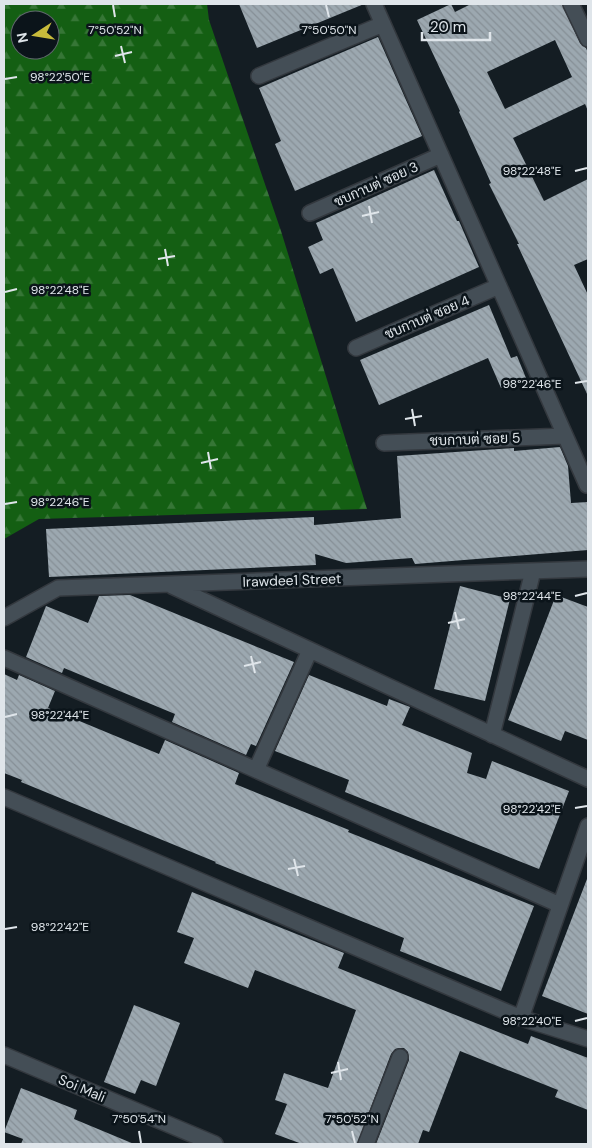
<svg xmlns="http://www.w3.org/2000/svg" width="592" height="1148" font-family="'DM Sans',Sarabun,sans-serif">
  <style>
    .forest { fill: url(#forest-firs); fill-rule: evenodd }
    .building { fill: url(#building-back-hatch); fill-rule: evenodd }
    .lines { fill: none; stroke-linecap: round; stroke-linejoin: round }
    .minor-casing { stroke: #33383e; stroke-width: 18 }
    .minor { stroke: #444e56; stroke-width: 15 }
    .ticks { fill: none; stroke: #dfe5ea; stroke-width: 2 }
    .labels { text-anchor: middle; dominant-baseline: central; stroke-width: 5; stroke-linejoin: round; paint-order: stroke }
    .street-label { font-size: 14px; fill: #dfe5ea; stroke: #0b141a }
    .ticks-label { font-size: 12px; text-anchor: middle; fill: #dfe5ea; stroke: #0b141a; stroke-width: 5; stroke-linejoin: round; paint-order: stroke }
  </style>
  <defs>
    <pattern id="forest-firs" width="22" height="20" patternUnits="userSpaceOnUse" patternTransform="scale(1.25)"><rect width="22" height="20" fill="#145f13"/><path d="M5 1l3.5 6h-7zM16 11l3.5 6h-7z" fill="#367636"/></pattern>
    <pattern id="building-back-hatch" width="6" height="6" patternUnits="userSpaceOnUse" patternTransform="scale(1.25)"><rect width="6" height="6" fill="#9ca8b0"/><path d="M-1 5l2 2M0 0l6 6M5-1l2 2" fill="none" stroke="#868f96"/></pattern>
  </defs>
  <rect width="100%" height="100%" fill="#141d23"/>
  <!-- forest -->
  <path class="forest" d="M4 4H207L209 20 281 231 367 509 39 519 4 539ZM20 20H50V50H20Z"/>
  <!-- building -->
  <path class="building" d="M239 4H364L257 48Z
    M451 4 455 12 471 4H562L580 43 586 48 588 53V111L585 104 513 138 544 201 588 179V259L574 265 588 295V396L517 244H519L489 184 491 183 459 112 460 111 417 20ZM555 40 572 77 505 109 487 72Z
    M378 37 422 136 295 191 275 144 281 141 259 88Z
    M434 170 457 221H459L479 267 356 322 333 268 320 274 308 247 323 240 316 223Z
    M489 305 511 358 517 356 526 378 501 388 488 358 379 405 360 360Z
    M560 447 568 466 571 503 588 502V550L415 564 412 558 346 563 315 554 316 565 49 577 46 529 314 517V525L401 518 397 456 514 448V451Z
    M460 586 510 599 485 701 434 689Z
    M130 595 294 662 256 746 251 744 246 755 172 722 175 714 64 668 62 673 26 657 46 606 88 623 99 596Z
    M556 595 588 607V740L565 731 561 741 508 720Z
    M4 674 17 680 19 675 55 691 48 708 159 754 165 740 239 773 235 784 349 830 348 832 534 906 501 991 400 951 404 938 215 863 216 862 21 782 22 780 4 773Z
    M309 675 387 706 389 699 410 707 402 725 472 753 467 773 486 779 492 761 569 791 539 869 345 792 349 780 275 751Z
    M587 879 588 880V1014L542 996Z
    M192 892 344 953 338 968 528 1044 531 1036 588 1058V1110L555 1097 558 1090 460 1051 429 1132 423 1130 418 1144H376L409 1060 408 1052 404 1048H399L395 1049 391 1054 357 1144H302L275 1134 287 1104 275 1100 284 1073 328 1088 356 1010 255 970 248 988 184 963 194 938 177 932Z
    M134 1005 180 1023 156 1086 141 1080 135 1094 104 1082Z
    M21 1088 77 1110 74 1119 134 1144H21L23 1139 4 1132Z"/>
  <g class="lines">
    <defs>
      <path id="minor" d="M374 4 587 485
        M571 4 588 39
        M259 76 383 24
        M310 213 441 155
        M356 348 499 286
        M384 443 565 436
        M172 586 588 779
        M4 618 58 588 588 569
        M4 658 560 905
        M492 735 533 571
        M256 770 310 650
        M4 797 521 1018 588 1039
        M521 1018 588 826
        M4 1055 215 1144
        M366 1144 400 1057"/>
    </defs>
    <!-- minor casing -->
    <use href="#minor" class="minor-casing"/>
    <!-- minor -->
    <use href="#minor" class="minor"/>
  </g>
  <!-- ticks -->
  <path class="ticks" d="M113 5 115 17M326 5 329 17M121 46 125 63M115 56 132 52M5 79 17 77M575 171 587 168M369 206 372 223M362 216 379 212M165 249 168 266M158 259 175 256M5 292 17 289M575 383 587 381M412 409 415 426M405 419 422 416M208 452 211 469M201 463 218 459M5 504 17 502M575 596 587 593M455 612 459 629M448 623 465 619M251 656 255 673M244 666 261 662M5 717 17 714M575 808 587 806M294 859 298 876M288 869 305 866M5 929 17 927M575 1021 587 1018M338 1062 341 1080M331 1073 348 1069M139 1131 141 1143M352 1131 355 1143"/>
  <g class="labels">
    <!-- street labels -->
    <g class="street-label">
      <text transform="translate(376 184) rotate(-24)">ชบกาบต่ ซอย 3</text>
      <text transform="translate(427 317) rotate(-23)">ชบกาบต่ ซอย 4</text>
      <text transform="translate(475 439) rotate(-2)">ชบกาบต่ ซอย 5</text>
      <text transform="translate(292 580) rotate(-2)">Irawdee1 Street</text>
      <text transform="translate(82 1088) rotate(23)">Soi Mali</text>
    </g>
  </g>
  <g class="ticks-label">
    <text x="115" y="34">7°50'52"N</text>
    <text x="329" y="34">7°50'50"N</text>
    <text x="60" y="81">98°22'50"E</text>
    <text x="532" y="175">98°22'48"E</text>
    <text x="60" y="294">98°22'48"E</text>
    <text x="532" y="388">98°22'46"E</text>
    <text x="60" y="506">98°22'46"E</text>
    <text x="532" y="600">98°22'44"E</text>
    <text x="60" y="719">98°22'44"E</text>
    <text x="532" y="813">98°22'42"E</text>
    <text x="60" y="931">98°22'42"E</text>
    <text x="532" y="1025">98°22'40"E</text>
    <text x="139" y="1123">7°50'54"N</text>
    <text x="352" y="1123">7°50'52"N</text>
  </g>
  <!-- border -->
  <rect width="592" height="1148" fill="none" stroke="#dfe5ea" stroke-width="10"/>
  <!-- north arrow -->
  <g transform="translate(35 35) rotate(258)"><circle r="24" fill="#0b141a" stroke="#60686d"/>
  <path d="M0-4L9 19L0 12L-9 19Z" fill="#c8bb3b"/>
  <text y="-8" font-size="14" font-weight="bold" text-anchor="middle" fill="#dfe5ea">N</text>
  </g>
  <!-- scale -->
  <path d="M422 32v8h68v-8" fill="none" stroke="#dfe5ea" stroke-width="2.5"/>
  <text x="430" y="32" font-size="15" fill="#dfe5ea" stroke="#0b141a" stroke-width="4" paint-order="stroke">20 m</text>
</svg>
